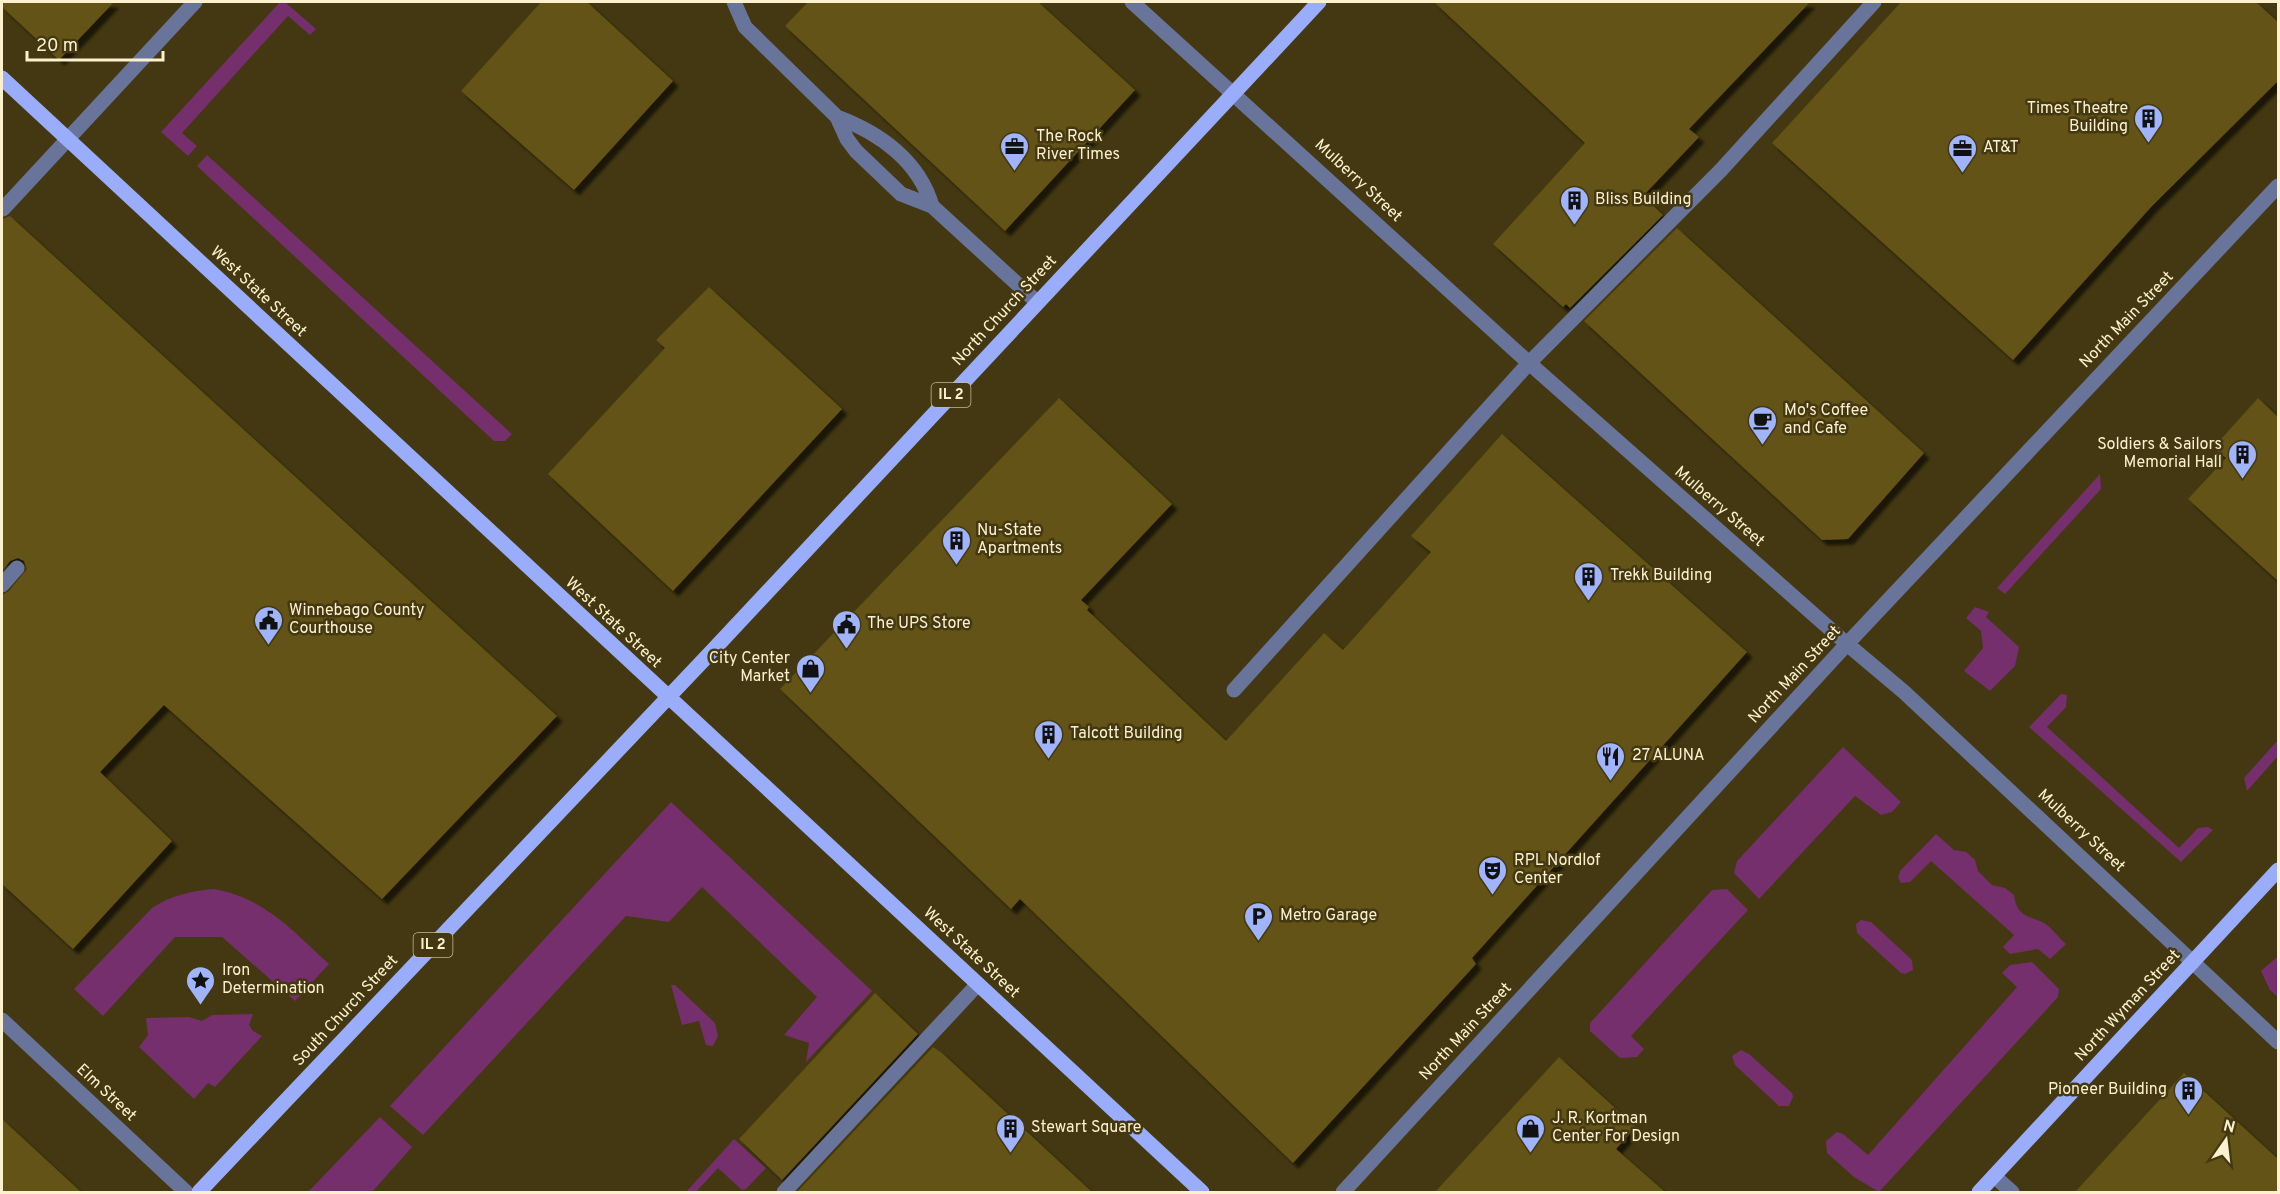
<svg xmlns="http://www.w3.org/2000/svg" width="2280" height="1194" font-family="Overpass,sans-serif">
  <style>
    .green { fill: #752f6c }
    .building { fill: #645212; filter: url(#shadow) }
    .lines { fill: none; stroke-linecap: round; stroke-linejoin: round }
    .minor { stroke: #69749b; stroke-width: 15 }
    .major { stroke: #99adfc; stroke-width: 15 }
    .labels { text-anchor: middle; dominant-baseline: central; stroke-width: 5; stroke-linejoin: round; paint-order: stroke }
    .shield { fill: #433811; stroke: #c4ba95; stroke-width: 1.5 }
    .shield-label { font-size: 15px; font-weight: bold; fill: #fcf1ce }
    .poi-label { font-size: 16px; fill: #fcf1ce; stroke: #433811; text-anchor: start }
    .street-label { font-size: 16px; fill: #fcf1ce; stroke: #433811 }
  </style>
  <defs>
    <filter id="shadow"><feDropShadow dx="5.5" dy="5.5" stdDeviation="1.5" flood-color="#0009"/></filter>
  </defs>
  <rect width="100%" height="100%" fill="#433811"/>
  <!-- green -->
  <path class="green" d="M280 2H285L316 29 310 35 288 16 182 133 197 146 188 156 161 132Z
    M207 155 512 434 505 441H494L197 166Z
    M2100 474 2101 489 2005 594 1997 588Z
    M1975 607 1989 612 1986 617 2019 647 2015 666 1990 691 1964 671 1983 648 1981 631 1966 618Z
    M2061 694 2067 695 2066 707 2047 727 2179 848 2198 828 2208 827 2213 830 2181 862 2029 727Z
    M2278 740V756L2247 791 2244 778Z
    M1843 747 1901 802 1892 812 1881 815 1855 796 1759 899 1734 873 1737 861Z
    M671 802 872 991 806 1062 809 1043 784 1035 817 997 702 887 669 922 626 916 423 1135 390 1106Z
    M1936 834 1954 850 1966 852 1975 860 1978 871 1992 885 2005 888 2014 895C2017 918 2029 915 2044 923 2052 928 2059 938 2066 944L2050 959 2038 949 2010 954 2003 947 2014 935 1931 861 1910 882 1901 883 1898 878 1900 871Z
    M214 889C265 898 293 931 329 964L295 1001 222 937H175L103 1016 74 989 152 908C172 895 191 891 214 889Z
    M1727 889 1748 910 1631 1036 1644 1049 1637 1057 1620 1058 1590 1031V1023L1712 890Z
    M1861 920 1871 922 1912 960 1913 970 1905 974 1901 973 1857 933 1856 924Z
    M2278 956V997L2270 990 2261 971Z
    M2032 962 2059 989 2058 997 1879 1192 1854 1177 1827 1153 1826 1141 1837 1132 1843 1134 1868 1155 2017 987 2002 973 2010 965Z
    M671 985H675L715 1023 718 1036 713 1046 706 1045 699 1021 682 1025Z
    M253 1014 249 1025 253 1031 262 1036 215 1087 208 1083 194 1099 139 1047 148 1035 146 1018 189 1017 202 1021 212 1015Z
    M1741 1050 1749 1054 1792 1093 1793 1097 1789 1106H1779L1735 1065 1732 1056Z
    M380 1117 412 1147 372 1192H308Z
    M734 1139 766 1168 746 1189 742 1190 718 1168 696 1192H686Z"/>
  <!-- building -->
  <path class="building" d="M2 2H114L59 60 2 7Z
    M541 2H587L673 81 574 190 461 91Z
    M808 2H1038L1135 90 1005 231 785 26Z
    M1434 2H1810L1689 129 1699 137 1643 196 1663 215 1570 308 1566 304 1563 307 1493 244 1585 143Z
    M1901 2H2256L2278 22V81L2152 206 2013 360 1772 143Z
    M10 216 557 716 382 899 164 705 100 772 172 841 73 949 2 884V595L9 591 27 569 24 561 18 558 10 561 2 571V219Z
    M1677 228 1924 453 1848 539 1822 540 1584 321Z
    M709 287 842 409 673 591 548 474 665 348 656 340Z
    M1059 398 1172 504 1081 600 1089 607 1087 610 1226 741 1324 633 1343 650 1431 552 1411 536 1502 434 1747 652 1472 958 1476 964 1293 1163 1020 899 1011 909 780 689Z
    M2258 398 2278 417V581L2188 499 2226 458 2213 448Z
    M875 993 918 1034 782 1180 739 1139Z
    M933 1047 942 1053 1092 1192H797Z
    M1559 1057 1636 1127 1616 1149 1665 1192H1435Z
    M2184 1073 2278 1159V1192H2075Z
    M2 1119 81 1192H2Z"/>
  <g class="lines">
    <!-- minor -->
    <path class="minor" d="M734 2 745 27 837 117 847 139 856 151 901 194 932 206 1037 302
      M1132 2 1529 363 1847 644 1904 692 2278 1042
      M837 117C880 133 919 161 932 206
      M3 209 195 2
      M2 585 17 568
      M1234 690 1529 363 1721 170 1874 2
      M2 1020 186 1192
      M1994 1176 2012 1192
      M784 1192 978 984
      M1343 1192 1847 644 2278 186"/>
    <!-- major -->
    <path class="major" d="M2 78 1202 1192
      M199 1192 714 649 1319 2
      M1979 1192 2278 870"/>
  </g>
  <!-- icons -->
  <defs>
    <symbol id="building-pin" viewBox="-11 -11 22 30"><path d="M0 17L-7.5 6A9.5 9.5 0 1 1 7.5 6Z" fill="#a0b3fd" stroke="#433811"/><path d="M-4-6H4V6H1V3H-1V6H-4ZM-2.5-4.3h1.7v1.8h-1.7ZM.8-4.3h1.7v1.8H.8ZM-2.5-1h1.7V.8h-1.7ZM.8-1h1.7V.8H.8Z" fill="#111"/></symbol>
    <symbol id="office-pin" viewBox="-11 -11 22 30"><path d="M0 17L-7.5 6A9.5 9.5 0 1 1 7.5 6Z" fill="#a0b3fd" stroke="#433811"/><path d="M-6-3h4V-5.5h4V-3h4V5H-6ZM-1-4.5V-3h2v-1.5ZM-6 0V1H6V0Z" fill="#111"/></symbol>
    <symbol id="cafe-pin" viewBox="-11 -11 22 30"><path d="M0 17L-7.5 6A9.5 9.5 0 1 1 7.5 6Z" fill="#a0b3fd" stroke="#433811"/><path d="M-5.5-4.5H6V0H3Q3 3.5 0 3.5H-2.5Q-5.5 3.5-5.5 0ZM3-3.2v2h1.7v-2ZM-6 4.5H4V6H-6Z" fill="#111"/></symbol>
    <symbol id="civic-pin" viewBox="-11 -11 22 30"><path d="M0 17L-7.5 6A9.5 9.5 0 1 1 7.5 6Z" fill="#a0b3fd" stroke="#433811"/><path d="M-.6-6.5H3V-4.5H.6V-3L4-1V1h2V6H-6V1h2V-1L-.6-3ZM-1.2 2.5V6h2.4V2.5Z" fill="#111"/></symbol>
    <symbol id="shop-pin" viewBox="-11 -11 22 30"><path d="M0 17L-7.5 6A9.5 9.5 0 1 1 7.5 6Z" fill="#a0b3fd" stroke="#433811"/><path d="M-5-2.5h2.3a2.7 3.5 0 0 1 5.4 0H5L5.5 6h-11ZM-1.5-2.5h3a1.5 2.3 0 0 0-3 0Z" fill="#111"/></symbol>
    <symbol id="restaurant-pin" viewBox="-11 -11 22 30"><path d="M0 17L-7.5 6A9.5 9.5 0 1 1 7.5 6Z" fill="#a0b3fd" stroke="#433811"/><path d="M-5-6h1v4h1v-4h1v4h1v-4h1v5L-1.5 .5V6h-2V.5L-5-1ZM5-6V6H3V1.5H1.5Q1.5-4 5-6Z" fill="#111"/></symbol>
    <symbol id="theatre-pin" viewBox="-11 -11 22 30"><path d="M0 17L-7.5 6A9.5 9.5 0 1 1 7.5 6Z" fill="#a0b3fd" stroke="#433811"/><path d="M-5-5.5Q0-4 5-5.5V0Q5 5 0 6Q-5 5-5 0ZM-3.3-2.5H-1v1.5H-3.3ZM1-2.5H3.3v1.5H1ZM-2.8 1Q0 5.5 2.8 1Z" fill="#111"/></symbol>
    <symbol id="parking-pin" viewBox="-11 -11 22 30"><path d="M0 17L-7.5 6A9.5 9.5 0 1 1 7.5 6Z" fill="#a0b3fd" stroke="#433811"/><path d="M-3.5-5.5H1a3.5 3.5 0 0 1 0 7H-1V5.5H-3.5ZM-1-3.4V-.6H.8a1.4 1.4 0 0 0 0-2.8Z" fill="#111"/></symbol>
    <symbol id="sight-pin" viewBox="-11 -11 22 30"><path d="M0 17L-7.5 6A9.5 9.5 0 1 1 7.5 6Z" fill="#a0b3fd" stroke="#433811"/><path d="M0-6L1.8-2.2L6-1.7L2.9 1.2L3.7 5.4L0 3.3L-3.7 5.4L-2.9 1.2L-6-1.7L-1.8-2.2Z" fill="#111"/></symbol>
  </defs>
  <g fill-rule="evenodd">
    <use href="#building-pin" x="2132" y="102" width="33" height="45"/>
    <use href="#office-pin" x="998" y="130" width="33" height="45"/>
    <use href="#office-pin" x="1946" y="132" width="33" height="45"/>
    <use href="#building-pin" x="1558" y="184" width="33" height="45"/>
    <use href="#cafe-pin" x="1746" y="404" width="33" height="45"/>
    <use href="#building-pin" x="2226" y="438" width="33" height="45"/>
    <use href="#building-pin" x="940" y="524" width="33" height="45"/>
    <use href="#building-pin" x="1572" y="560" width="33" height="45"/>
    <use href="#civic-pin" x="252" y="604" width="33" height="45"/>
    <use href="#civic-pin" x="830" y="608" width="33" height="45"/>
    <use href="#shop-pin" x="794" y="652" width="33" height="45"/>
    <use href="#building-pin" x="1032" y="718" width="33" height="45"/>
    <use href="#restaurant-pin" x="1594" y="740" width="33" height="45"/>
    <use href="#theatre-pin" x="1476" y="854" width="33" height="45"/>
    <use href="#parking-pin" x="1242" y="900" width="33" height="45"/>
    <use href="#sight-pin" x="184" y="964" width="33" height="45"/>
    <use href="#building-pin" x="2172" y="1074" width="33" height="45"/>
    <use href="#building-pin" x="994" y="1112" width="33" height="45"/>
    <use href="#shop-pin" x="1514" y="1112" width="33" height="45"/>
  </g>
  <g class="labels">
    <!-- shield labels -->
    <g class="shield">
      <rect x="931.5" y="383" width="39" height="24" rx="4.5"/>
      <rect x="413.5" y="933" width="39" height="24" rx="4.5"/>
    </g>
    <g class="shield-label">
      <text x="951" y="395">IL 2</text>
      <text x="433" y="945">IL 2</text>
    </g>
    <!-- poi labels -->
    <g class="poi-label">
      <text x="2128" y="109" text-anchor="end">Times Theatre<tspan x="2128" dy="18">Building</tspan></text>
      <text x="1036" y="137">The Rock<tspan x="1036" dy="18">River Times</tspan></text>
      <text x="1983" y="148">AT&amp;T</text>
      <text x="1595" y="200">Bliss Building</text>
      <text x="1784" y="411">Mo's Coffee<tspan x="1784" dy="18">and Cafe</tspan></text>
      <text x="2222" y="445" text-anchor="end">Soldiers &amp; Sailors<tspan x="2222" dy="18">Memorial Hall</tspan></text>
      <text x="977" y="531">Nu-State<tspan x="977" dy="18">Apartments</tspan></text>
      <text x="1610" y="576">Trekk Building</text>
      <text x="289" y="611">Winnebago County<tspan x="289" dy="18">Courthouse</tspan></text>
      <text x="867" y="624">The UPS Store</text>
      <text x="790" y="659" text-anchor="end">City Center<tspan x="790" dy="18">Market</tspan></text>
      <text x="1070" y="734">Talcott Building</text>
      <text x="1632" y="756">27 ALUNA</text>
      <text x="1514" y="861">RPL Nordlof<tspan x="1514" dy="18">Center</tspan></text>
      <text x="1280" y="916">Metro Garage</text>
      <text x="222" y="971">Iron<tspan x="222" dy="18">Determination</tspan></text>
      <text x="2167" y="1090" text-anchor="end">Pioneer Building</text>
      <text x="1552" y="1119">J. R. Kortman<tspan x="1552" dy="18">Center For Design</tspan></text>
      <text x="1031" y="1128">Stewart Square</text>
    </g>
    <!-- street labels -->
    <g class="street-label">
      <text transform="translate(1358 181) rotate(43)">Mulberry Street</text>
      <text transform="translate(258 292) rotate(43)">West State Street</text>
      <text transform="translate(1005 311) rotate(-47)">North Church Street</text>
      <text transform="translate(2127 320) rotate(-46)">North Main Street</text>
      <text transform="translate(1719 507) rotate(41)">Mulberry Street</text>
      <text transform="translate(613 623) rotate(43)">West State Street</text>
      <text transform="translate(1795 675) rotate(-47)">North Main Street</text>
      <text transform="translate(2081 831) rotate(43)">Mulberry Street</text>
      <text transform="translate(971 953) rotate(43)">West State Street</text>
      <text transform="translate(2128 1006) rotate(-47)">North Wyman Street</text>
      <text transform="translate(346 1011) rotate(-47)">South Church Street</text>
      <text transform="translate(1466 1032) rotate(-47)">North Main Street</text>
      <text transform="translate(106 1093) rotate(43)">Elm Street</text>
    </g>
  </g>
  <!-- border -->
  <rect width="2280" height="1194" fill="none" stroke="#fcf1ce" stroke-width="6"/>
  <!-- north arrow -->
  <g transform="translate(2226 1140) rotate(14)" stroke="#433811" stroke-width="4.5" paint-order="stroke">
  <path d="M0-4.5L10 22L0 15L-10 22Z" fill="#fcf1ce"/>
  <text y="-9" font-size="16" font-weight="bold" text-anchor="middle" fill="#fcf1ce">N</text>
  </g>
  <!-- scale -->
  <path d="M27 51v9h136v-9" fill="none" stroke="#fcf1ce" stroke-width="3"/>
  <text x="36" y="51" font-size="18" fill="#fcf1ce" stroke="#433811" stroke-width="4.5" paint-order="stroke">20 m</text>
</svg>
